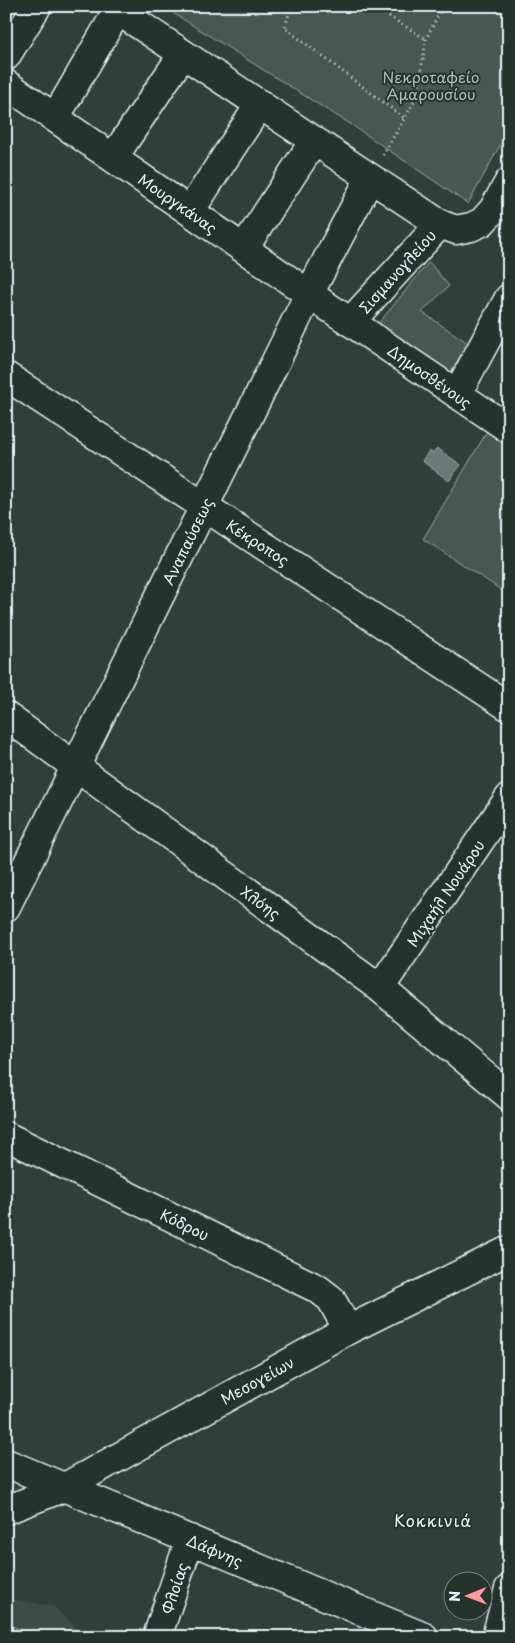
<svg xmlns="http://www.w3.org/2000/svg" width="515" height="1643" font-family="'Playpen Sans',sans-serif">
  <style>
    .built { fill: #3f4b46 }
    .green { fill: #495651; stroke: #98a4a4 }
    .water { fill: #6d7978; stroke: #9ea9ab }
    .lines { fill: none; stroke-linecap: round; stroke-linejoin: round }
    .minor-casing { stroke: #e8f1f8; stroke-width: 31 }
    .path { stroke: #e8f1f8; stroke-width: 3; stroke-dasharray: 1 4; stroke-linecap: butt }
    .minor { stroke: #26332d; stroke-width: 28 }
    .labels { text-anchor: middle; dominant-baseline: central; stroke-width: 4; stroke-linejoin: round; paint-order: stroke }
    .park-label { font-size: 15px; fill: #b0bbbe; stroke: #26332d }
    .street-label { font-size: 15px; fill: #e8f1f8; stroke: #26332d }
    .neighbourhood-label { font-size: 16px; letter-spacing: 1px; fill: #e8f1f8; stroke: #26332d }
  </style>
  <rect width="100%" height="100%" fill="#323e39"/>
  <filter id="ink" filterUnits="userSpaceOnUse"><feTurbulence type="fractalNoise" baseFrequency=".02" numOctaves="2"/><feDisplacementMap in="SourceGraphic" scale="10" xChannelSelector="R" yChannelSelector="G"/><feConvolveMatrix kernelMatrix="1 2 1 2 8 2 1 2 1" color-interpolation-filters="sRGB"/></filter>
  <g filter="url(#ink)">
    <!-- built -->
    <path class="built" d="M6 1596 10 1599 53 1606 87 1637H6Z"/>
    <!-- green -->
    <path class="green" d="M162 6H509V129L468 204 349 123 324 108Z
      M429 262 449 286 422 312 468 343 451 372 378 324Z
      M488 430 509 446V595L423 539Z
      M6 1623 36 1637H6Z"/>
    <!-- water -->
    <path class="water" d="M437 448 461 465 449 481 422 461 429 451 433 453Z"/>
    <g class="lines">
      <defs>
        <path id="minor" d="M111 6 440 224
          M6 56 37 6
          M6 84 309 294 509 429
          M55 118 118 10
          M113 158 183 54
          M190 211 260 104
          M244 248 314 141
          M351 321 440 224 456 230 471 227 482 222 493 210 509 182
          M6 376 509 707
          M457 394 509 298
          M6 716 380 988 509 1096
          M6 907 309 294 370 178
          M380 988 509 798
          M6 1136 318 1289 331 1299 348 1330
          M6 1463 424 1637
          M6 1510 65 1487 348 1330 509 1250
          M157 1637 190 1539
          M496 1637 509 1589"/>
      </defs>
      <!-- minor casing -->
      <use href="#minor" class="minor-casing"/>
      <!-- path -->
      <path class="path" d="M291 6 285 28 404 118
        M372 6 426 39
        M383 155 417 97 426 39 443 6"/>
      <!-- minor -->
      <use href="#minor" class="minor"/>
    </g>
  </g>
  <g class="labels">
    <!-- park labels -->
    <g class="park-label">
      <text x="431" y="76">Νεκροταφείο<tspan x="431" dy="17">Αμαρουσίου</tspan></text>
    </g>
    <!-- street labels -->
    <g class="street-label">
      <text transform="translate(178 203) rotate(35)">Μουργκάνας</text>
      <text transform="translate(397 271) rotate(-48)">Σισμανογλείου</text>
      <text transform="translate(430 376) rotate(35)">Δημοσθένους</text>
      <text transform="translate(187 541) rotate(-64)">Αναπαύσεως</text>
      <text transform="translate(258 542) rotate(33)">Κέκροπος</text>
      <text transform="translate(445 893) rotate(-56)">Μιχαήλ Νουάρου</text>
      <text transform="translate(261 902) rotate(36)">Χλόης</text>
      <text transform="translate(185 1224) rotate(26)">Κόδρου</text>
      <text transform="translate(257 1380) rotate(-29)">Μεσογείων</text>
      <text transform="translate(215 1550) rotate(23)">Δάφνης</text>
      <text transform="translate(174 1588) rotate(-72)">Φλοίας</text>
    </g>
    <!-- neighbourhood labels -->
    <g class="neighbourhood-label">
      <text x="433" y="1520">Κοκκινιά</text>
    </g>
  </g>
  <!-- margin -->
  <rect width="515" height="1643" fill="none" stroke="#26332d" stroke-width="25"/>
  <rect x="12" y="12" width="490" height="1618" fill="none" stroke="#e8f1f8" stroke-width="2" filter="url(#ink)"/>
  <!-- north arrow -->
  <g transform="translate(468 1596) rotate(269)"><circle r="24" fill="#26332d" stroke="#747f7e"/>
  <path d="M0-4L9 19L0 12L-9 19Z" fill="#ff9aa2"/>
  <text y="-8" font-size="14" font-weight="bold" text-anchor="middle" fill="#e8f1f8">N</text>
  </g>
</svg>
